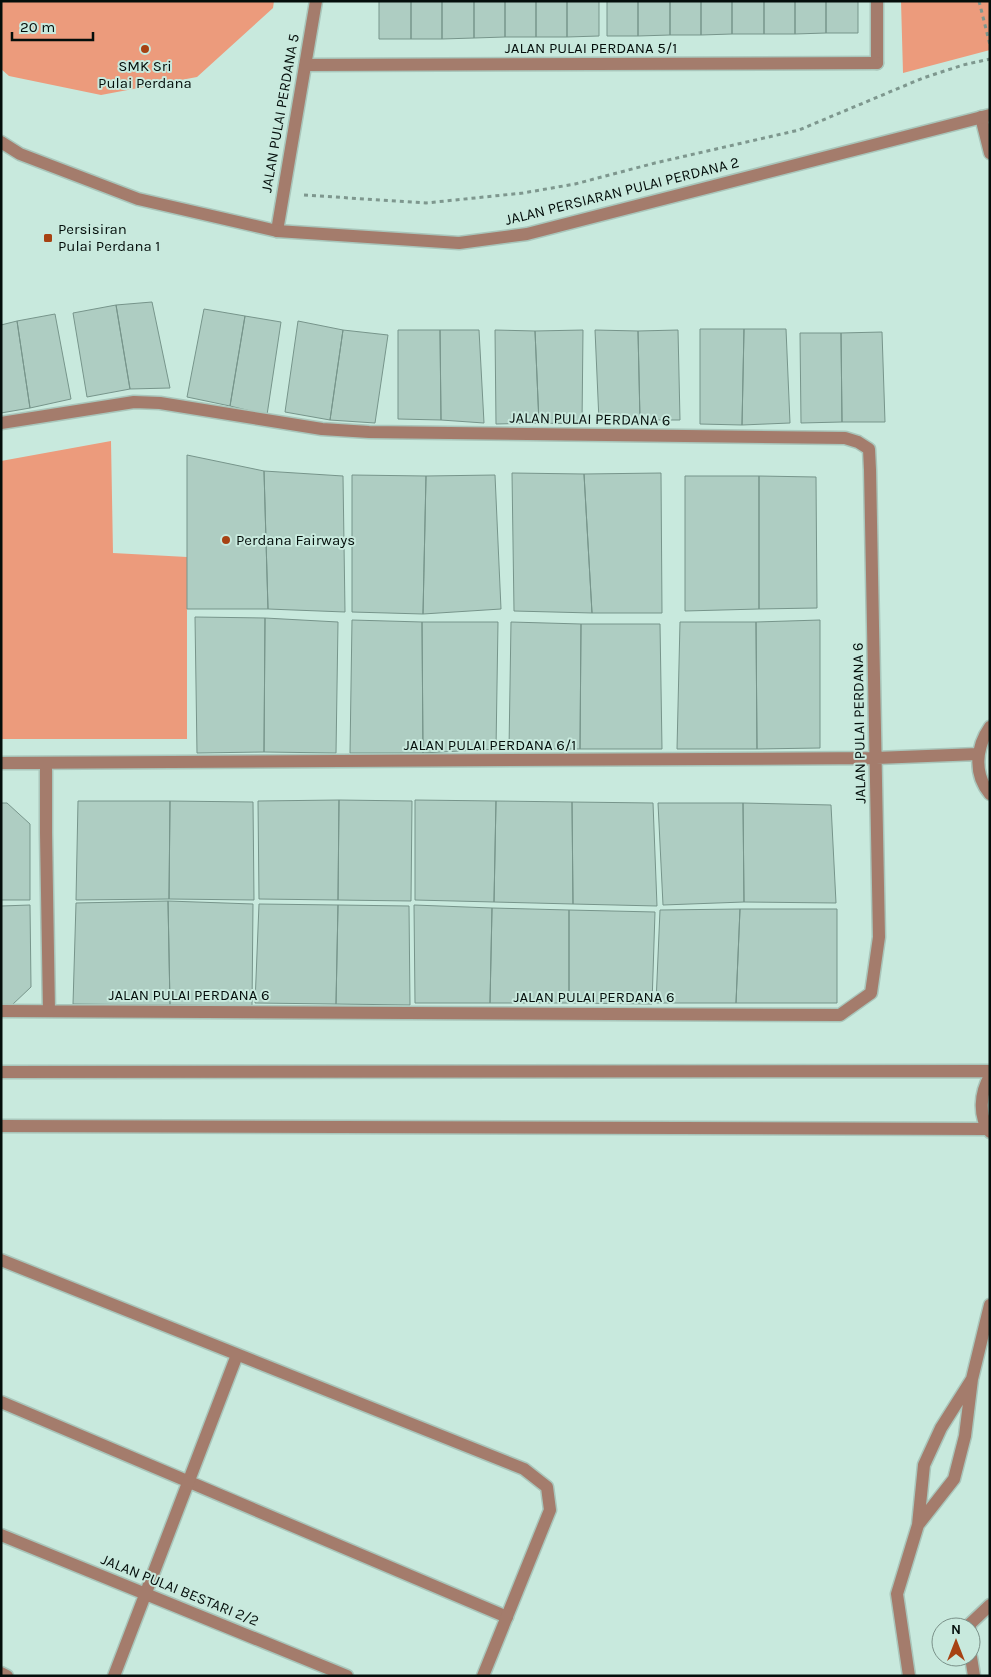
<svg xmlns="http://www.w3.org/2000/svg" width="991" height="1677" font-family="Karla,sans-serif">
  <style>
    .green { fill: #ec9b7c }
    .building { fill: #aecdc2; stroke: #77958b }
    .lines { fill: none; stroke-linecap: round; stroke-linejoin: round }
    .service-casing { stroke: #a9c6bb; stroke-width: 15 }
    .minor-casing { stroke: #a9c6bb; stroke-width: 15 }
    .tertiary-casing { stroke: #a9c6bb; stroke-width: 15 }
    .path { stroke: #7e978e; stroke-width: 3; stroke-dasharray: 4 4; stroke-linecap: butt }
    .service { stroke: #a47c6c; stroke-width: 12 }
    .minor { stroke: #a47c6c; stroke-width: 12 }
    .tertiary { stroke: #a47c6c; stroke-width: 12 }
    .poi-dot { fill: #a74213; stroke: #c8e9dd; stroke-width: 2 }
    .labels { text-anchor: middle; dominant-baseline: central; stroke-width: 4; stroke-linejoin: round; paint-order: stroke }
    .street-label { font-size: 15px; fill: #040e0b; stroke: #c8e9dd }
    .poi-label { font-size: 15px; fill: #040e0b; stroke: #c8e9dd; text-anchor: start }
  </style>
  <rect width="100%" height="100%" fill="#c8e9dd"/>
  <!-- green -->
  <path class="green" d="M1 1H274L273 8 197 77 101 95 9 76 1 69Z
    M901 1H990V50L903 73Z
    M111 441 113 553 187 557V739H1V461Z"/>
  <!-- building -->
  <path class="building" d="M379 1H411V39H379Z
    M411 1H442V39H411Z
    M442 1H474V38L442 39Z
    M474 1H505V37L474 38Z
    M505 1H536V37H505Z
    M536 1H567V37H536Z
    M567 1H599V36L567 37Z
    M607 1H638V36H607Z
    M638 1H670V35L638 36Z
    M670 1H701V35H670Z
    M701 1H732V34L701 35Z
    M732 1H764V34H732Z
    M764 1H795V34H764Z
    M795 1H826V33L795 34Z
    M826 1H858V33H826Z
    M152 302 170 388 130 389 116 305Z
    M116 305 130 389 87 397 73 313Z
    M204 309 245 316 230 406 187 397Z
    M55 314 71 399 30 408 17 321Z
    M245 316 281 322 267 415 230 406Z
    M17 321 30 408 1 413V325Z
    M298 321 343 330 330 420 285 412Z
    M700 329H744L742 425 700 424Z
    M744 329H786L790 423 742 425Z
    M343 330 388 335 375 423 330 420Z
    M398 330H440L441 420 398 419Z
    M440 330H479L484 423 441 420Z
    M495 330 535 331 539 423 496 424Z
    M583 330 582 424 539 423 535 331Z
    M595 330 638 331 640 420 599 421Z
    M678 330 680 420H640L638 331Z
    M882 332 885 422H842L841 333Z
    M800 333H841L842 422 801 423Z
    M187 455 264 471 268 609H187Z
    M264 471 343 476 345 612 268 609Z
    M512 473 584 474 592 613 514 611Z
    M661 473 662 613H592L584 474Z
    M352 475 426 476 423 614 352 612Z
    M495 475 501 609 423 614 426 476Z
    M685 476H759V609L685 611Z
    M759 476 816 477 817 608 759 609Z
    M195 617 265 618 264 752 197 753Z
    M265 618 338 622 336 753 264 752Z
    M352 620 422 622 423 753H350Z
    M820 620V748L757 749 756 622Z
    M422 622H498L496 749 423 753Z
    M511 622 581 624 580 749H509Z
    M680 622H756L757 749H677Z
    M581 624H660L662 749H580Z
    M339 800 338 900 259 899 258 801Z
    M339 800 412 801 411 901 338 900Z
    M415 800 496 801 494 902 415 900Z
    M78 801H170L169 899 76 900Z
    M170 801 253 802 254 900 169 899Z
    M496 801 572 802 573 904 494 902Z
    M572 802 653 803 657 906 573 904Z
    M1 803H7L30 824V900H1Z
    M658 803H743L744 902 663 905Z
    M743 803 831 805 836 903 744 902Z
    M168 901 170 1005 73 1004 76 903Z
    M168 901 253 904 252 1006 170 1005Z
    M259 904 338 905 336 1004 255 1003Z
    M30 905 31 987 12 1005H1V906Z
    M338 905 409 906 410 1005 336 1004Z
    M414 905 492 908 490 1003H415Z
    M492 908 569 910V1003H490Z
    M740 909 736 1003H656L660 910Z
    M740 909H837V1003H736Z
    M569 910 655 912 652 1004 569 1003Z"/>
  <g class="lines">
    <defs>
      <path id="service" d="M877 1V63
        M1 1402 507 1617
        M970 1627V1624L990 1605
        M971 1657 974 1676
        M1 1673 7 1676"/>
      <path id="minor" d="M305 65 877 63
        M981 117 990 153
        M277 231 316 1
        M1 423 134 402 160 403 322 429 369 432 845 438 858 442 869 449 870 470 879 937 871 993 840 1015 1 1011
        M990 727C976 747 973 774 990 794
        M1 763 876 758 978 754
        M46 764V833L49 1011
        M1 1260 524 1469 547 1487 550 1510 483 1676
        M918 1525 954 1479 965 1436 972 1379 990 1305
        M1 1535 347 1676
        M114 1676 237 1355
        M909 1676 897 1594 918 1525 924 1465 941 1428 972 1379"/>
      <path id="tertiary" d="M1 142 20 154 138 199 277 231 459 243 527 234 990 115
        M1 1072 990 1071
        M990 1076C980 1093 978 1116 990 1132
        M1 1126 987 1129"/>
    </defs>
    <!-- service casing -->
    <use href="#service" class="service-casing"/>
    <!-- minor casing -->
    <use href="#minor" class="minor-casing"/>
    <!-- tertiary casing -->
    <use href="#tertiary" class="tertiary-casing"/>
    <!-- path -->
    <path class="path" d="M979 1 990 45
      M304 195 426 203 523 193 575 184 655 163 799 130 923 78 963 65 990 59"/>
    <!-- service -->
    <use href="#service" class="service"/>
    <!-- minor -->
    <use href="#minor" class="minor"/>
    <!-- tertiary -->
    <use href="#tertiary" class="tertiary"/>
  </g>
  <!-- markers -->
  <g class="poi-dot">
    <circle cx="145" cy="49" r="5"/>
    <rect x="43" y="233" width="10" height="10" rx="2.5"/>
    <circle cx="226" cy="540" r="5"/>
  </g>
  <g class="labels">
    <!-- street labels -->
    <g class="street-label">
      <text x="591" y="48">JALAN PULAI PERDANA 5/1</text>
      <text transform="translate(280 113) rotate(-80)">JALAN PULAI PERDANA 5</text>
      <text transform="translate(622 191) rotate(-14)">JALAN PERSIARAN PULAI PERDANA 2</text>
      <text transform="translate(590 419) rotate(1)">JALAN PULAI PERDANA 6</text>
      <text transform="translate(859 723) rotate(-91)">JALAN PULAI PERDANA 6</text>
      <text x="490" y="745">JALAN PULAI PERDANA 6/1</text>
      <text x="189" y="995">JALAN PULAI PERDANA 6</text>
      <text x="594" y="997">JALAN PULAI PERDANA 6</text>
      <text transform="translate(180 1590) rotate(22)">JALAN PULAI BESTARI 2/2</text>
    </g>
    <!-- poi labels -->
    <g class="poi-label">
      <text x="145" y="66" text-anchor="middle">SMK Sri<tspan x="145" dy="17">Pulai Perdana</tspan></text>
      <text x="58" y="229">Persisiran<tspan x="58" dy="17">Pulai Perdana 1</tspan></text>
      <text x="236" y="540">Perdana Fairways</text>
    </g>
  </g>
  <!-- border -->
  <rect width="991" height="1677" fill="none" stroke="#040e0b" stroke-width="5"/>
  <!-- north arrow -->
  <g transform="translate(956 1642)"><circle r="24" fill="#c8e9dd" stroke="#7a9189"/>
  <path d="M0-4L9 19L0 12L-9 19Z" fill="#a74213"/>
  <text y="-8" font-size="14" font-weight="bold" text-anchor="middle" fill="#040e0b">N</text>
  </g>
  <!-- scale -->
  <path d="M12 32v8h81v-8" fill="none" stroke="#040e0b" stroke-width="2.5"/>
  <text x="20" y="32" font-size="15" fill="#040e0b" stroke="#c8e9dd" stroke-width="4" paint-order="stroke">20 m</text>
</svg>
